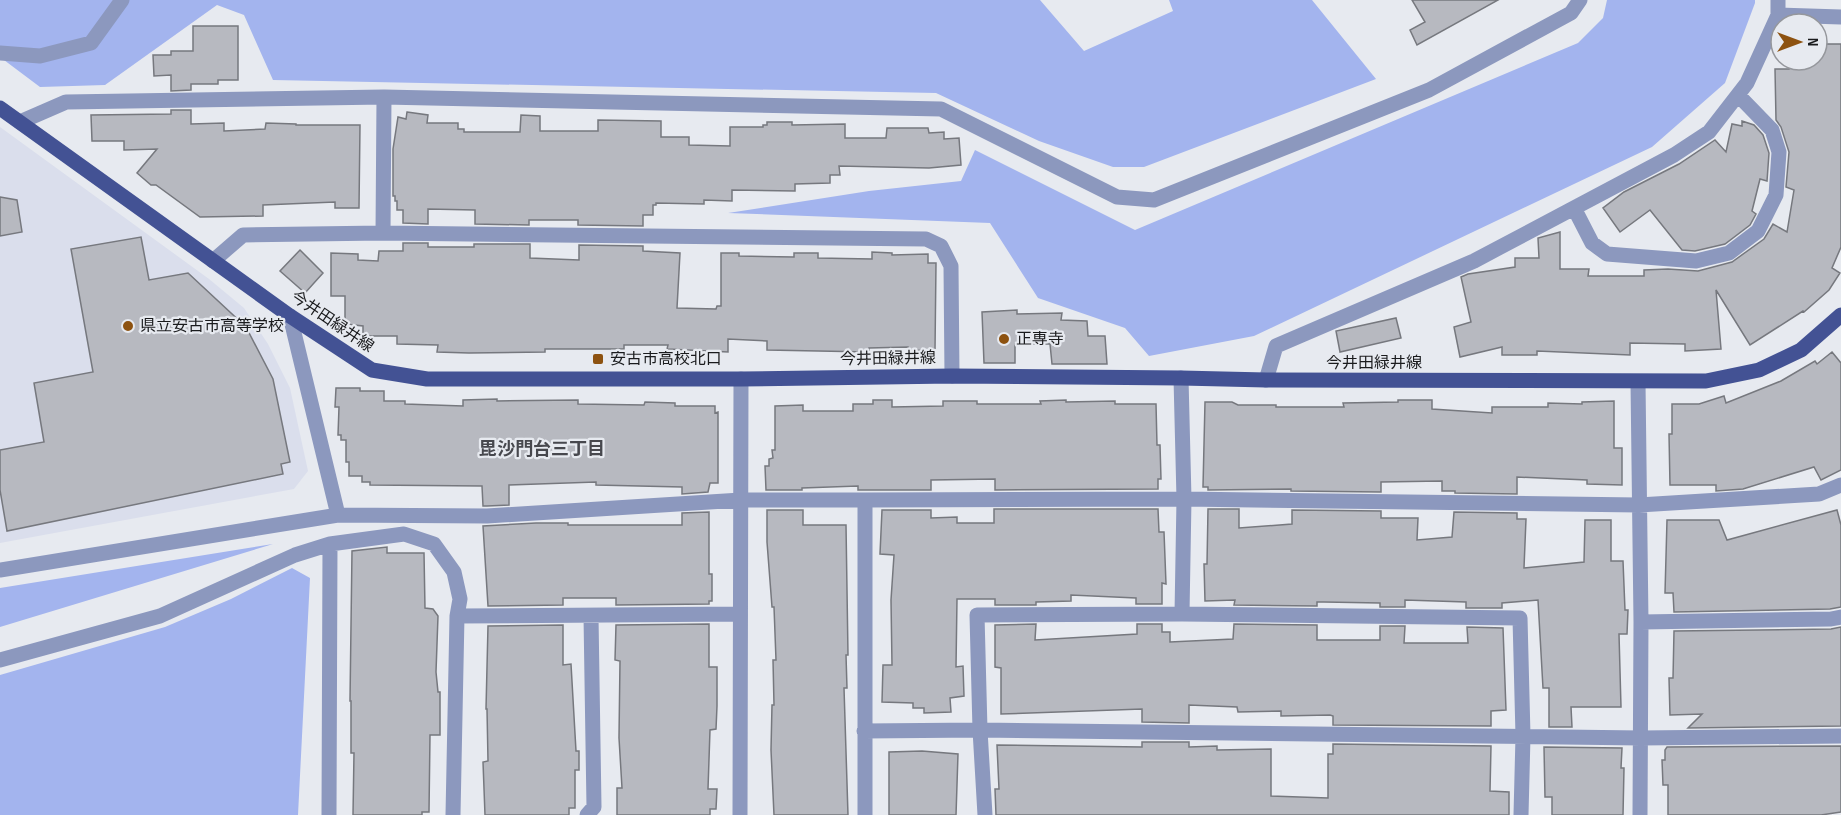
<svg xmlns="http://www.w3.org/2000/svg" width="1841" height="815" font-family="'Sofia Sans Condensed','Noto Sans JP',sans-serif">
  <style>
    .built { fill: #dadeec }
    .green { fill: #a3b4ee }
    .building { fill: #b7b9c0; stroke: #76787e; stroke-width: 1.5 }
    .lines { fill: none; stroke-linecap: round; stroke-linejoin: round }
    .minor { stroke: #8c98be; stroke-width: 15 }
    .major { stroke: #435294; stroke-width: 15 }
    .poi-dot { fill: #8d5210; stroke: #e7eaf0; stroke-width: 2 }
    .labels { text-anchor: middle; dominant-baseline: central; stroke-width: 4.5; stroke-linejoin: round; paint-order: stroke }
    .street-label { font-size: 16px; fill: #1a1b1d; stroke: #e7eaf0 }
    .poi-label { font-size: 16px; fill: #1a1b1d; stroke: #e7eaf0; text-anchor: start }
    .neighbourhood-label { font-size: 18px; font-weight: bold; fill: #47484e; stroke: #e7eaf0 }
  </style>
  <rect width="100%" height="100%" fill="#e7eaf0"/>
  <!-- built -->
  <path class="built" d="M0 127 209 279 244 308 268 344 290 388 308 471 294 489 0 543Z"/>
  <!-- green -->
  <path class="green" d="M0 0H1040L1084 51 1173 11 1169 0H1312L1376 79 1144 167H1113L1039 141 936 93 273 80 244 15 217 5 105 85 40 87 0 57Z
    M1607 0H1755V3L1725 83 1652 147 1254 336 1149 356 1125 328 1038 298 990 223 728 213 869 191 961 181 975 150 1135 230 1578 43 1603 18Z
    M273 544 0 627V588Z
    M292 568 310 578 298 815H0V675L165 627 231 599Z"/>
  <!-- building -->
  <path class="building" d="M1412 0H1498L1417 45 1410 30 1425 22Z
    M193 26H238V80H218V84H191V90L171 91V75L154 76 153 55H171V51H193Z
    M1817 44H1841V247L1832 268 1840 273 1829 290 1804 312 1803 311 1750 345 1716 290 1721 349 1685 351V344L1630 343V355L1537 351V355H1502V347L1460 357 1454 327 1471 322 1461 277 1468 274 1515 267V258H1539L1538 238 1560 232V269H1589L1588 276H1644V270L1668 269 1698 271 1732 262 1764 239 1773 224 1787 232 1794 190 1786 187 1789 152 1781 127 1776 120 1775 69H1789V60H1817Z
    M171 110H191V124L224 123V131L265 129 266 123 296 124V125H360L359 208H335V202L263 205V216L200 217 156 185H151L137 173 157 149 124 150V141H92L91 115 171 114Z
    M407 112 428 115 427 123H458V129H464V132H520L521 115 540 116V131H598V120L661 121V137H689V145L730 146V127H763V125H767V122H792V125L845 124V138H886L887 128H928L929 133 944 132V139L959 138 961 165 929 168 839 166 840 175H830V183L795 184V191L732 190V201L704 200V204L656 203V205H653V215H643V226L578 225V220H529V225L475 224V210L428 209V224L403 223V210H397V201H395V196H393V149L398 117 406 119Z
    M1742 121 1754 125 1763 135 1769 153 1767 181 1760 179 1752 211 1756 214 1750 225 1725 244 1695 251 1682 250 1650 210 1620 232 1603 208 1624 192 1679 164 1715 140 1726 152 1732 124 1742 126Z
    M0 197 17 200 22 232 0 236Z
    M141 237 149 280 188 273 246 327 273 379 290 462 281 464 283 474 7 531 0 490V450L44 442 34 383 93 372 71 249Z
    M403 243H428V247H474V244H530V258L579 260V245L643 246V251L680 253 677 308 716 309 717 306H721V253H739V256L794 257V253H818V258L872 259V252L892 253V255L928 254V263H936L935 351 908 350V347L869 348V352L767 350V341L728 339V352L667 349 668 345H624V349H545V352L469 353 437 352 438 345 397 344V336H363V326L345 324V296H331V253L358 254V260L378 261 379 251H403Z
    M300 250 323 273 305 293 280 271Z
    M1017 310V314L1062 313 1061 320 1087 321 1088 336H1105L1107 364H1052L1050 344H1015V363H984L982 312Z
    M1396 318 1401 338 1340 352 1336 331Z
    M1832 352 1841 363V470L1821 480 1814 467 1743 489 1716 491V485H1670L1669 434H1672V404H1699L1724 396 1726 403 1781 381 1815 361 1817 364Z
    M336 388H360V391H384V401H405V404L463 406V400L497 399V401L578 400V404L644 405 645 402 675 403V406H715V413L718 412V483H710L708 492 682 494V487L596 485V482L509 485V505L487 506H483L482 486 370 485V482H362V476H349V462H346V440H341V435H338L339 407H335Z
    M873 400H892V407L943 406V401H977V404H1041L1040 401 1066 400V402L1115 401V404H1156L1157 445H1160L1161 479H1158V489L995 490V479L931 480V490H858V486L802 488V490H766L765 466H769V459L773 458 772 450H775V406L803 405V411H853V404H873Z
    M1398 400H1432V409L1492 413V407H1548V403L1582 404V402L1614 401V448H1622V485L1587 484V480L1517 477V494L1455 493V491H1442V481L1381 482V492L1291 491V489L1208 490V487H1203L1205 402H1232L1238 405H1276V407H1344L1343 403 1398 402Z
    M994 509H1158L1159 532H1164L1166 584 1162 583V604H1136V598L1071 595V601L1036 602V605H995V599H957L956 667 963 666 964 696 950 698 951 712 924 713V708H913V703L882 702 883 665H892L891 600 894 555 880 554 882 510H931V518L957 517V523H994Z
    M1208 509H1239V528L1292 524V510L1381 511V518H1418L1417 540 1452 537 1454 512 1517 513V519H1526L1524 568 1584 562 1585 520H1611V561H1623L1625 610H1628L1627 634H1619L1621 707H1571L1572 727H1549V688H1543L1538 600 1502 603V608H1466V602L1405 600V607H1380V603L1324 602H1317V606L1234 605 1235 600 1205 601 1204 564H1207Z
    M767 510H803V525H846L848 655H846L847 688H844L848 815H774L771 750 772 705H774L773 660H776L774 607H772L767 542Z
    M1837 510 1841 525V607L1830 609 1674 612 1673 593H1665L1667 520H1719L1727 540Z
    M709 512V574H712V601H709V604L616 605V598H563V605L488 606 483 526 536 523H568V525H682V513Z
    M387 547V553H424L425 608 433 609 438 616 436 672 438 692H440V735H430L429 812H422V815H353L354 753H351V701H350L352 551Z
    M709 624V667H717V706L716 729 710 730 708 789H717L716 809H710V815H617V788H622L619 738 620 661 615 660 616 625Z
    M1036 624 1035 640 1137 634V624H1162V632H1170V642L1233 639 1234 624 1317 625V640H1380V626H1405L1404 643H1468L1467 627 1503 628 1506 710 1491 711V726L1333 725V716L1330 715 1281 716V711L1238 712 1237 707 1189 705V723L1142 722V709L1001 714V668L995 667V625Z
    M563 625V665L571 664 576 751H579V770H575V808H569V815H485L483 762 488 761 487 709H486L488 626Z
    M1841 627V726L1688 728 1702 714 1670 715 1669 678H1673L1674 631 1831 629Z
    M1142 742H1189V747L1217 746V750L1271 749V796L1328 798V754H1333V744L1491 746 1490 791 1509 792V815H996L995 789H999L997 745 1142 747Z
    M1841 746V812L1821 815H1668V785H1663L1662 760H1665V750L1667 747Z
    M1544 747 1622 748 1621 768H1624L1623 815H1552V797H1545Z
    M922 751 958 754 956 815H889V752Z"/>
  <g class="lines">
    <!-- minor -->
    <path class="minor" d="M1778 15 1841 17
      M0 53 40 56 91 43 122 0
      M20 122 66 102 384 97 941 109 1117 197 1154 200 1429 90 1571 13 1580 0
      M1574 208 1592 243 1607 254 1696 261 1729 253 1758 231 1776 195 1779 152 1772 130 1738 95
      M383 233 384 97
      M213 261 243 235 383 233 926 239 941 246 951 266 952 376
      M290 316 338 515
      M1181 378 1184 499 1182 614
      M1266 380 1276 346 1474 261 1674 155 1709 132 1747 83 1778 15V0
      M1638 382 1641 622 1640 815
      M865 500V815
      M0 570 338 515 487 516 741 500H865L1184 499 1639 505 1819 494 1841 485
      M457 616 740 614
      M1641 622 1831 619 1841 617
      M0 660 160 616 295 555 330 544 404 534 434 544 454 572 460 599 457 616 453 815
      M864 731 980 730 1641 738 1841 736
      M329 815 330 544
      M587 815 594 807 591 616
      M740 815 741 379
      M985 815 980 730 977 615 1182 614 1520 618 1523 736 1521 815"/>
    <!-- major -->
    <path class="major" d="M0 108 290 316 372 370 427 379H741L952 376 1181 378 1266 380 1706 381 1759 370 1801 350 1841 315"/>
  </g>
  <!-- markers -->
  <g class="poi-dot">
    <circle cx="128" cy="326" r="6"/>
    <circle cx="1004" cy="339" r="6"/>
    <rect x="592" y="353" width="12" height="12" rx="3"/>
  </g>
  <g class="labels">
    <!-- street labels -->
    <g class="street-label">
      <text transform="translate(332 322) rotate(34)">今井田緑井線</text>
      <text transform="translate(888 359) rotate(-1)">今井田緑井線</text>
      <text x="1374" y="363">今井田緑井線</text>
    </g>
    <!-- poi labels -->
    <g class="poi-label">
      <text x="140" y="326">県立安古市高等学校</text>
      <text x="1016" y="339">正専寺</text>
      <text x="610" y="359">安古市高校北口</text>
    </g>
    <!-- neighbourhood labels -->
    <g class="neighbourhood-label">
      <text x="542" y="449">毘沙門台三丁目</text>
    </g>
  </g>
  <!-- north arrow -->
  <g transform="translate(1799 42) rotate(90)"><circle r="28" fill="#e7eaf0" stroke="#95979c" stroke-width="1.5"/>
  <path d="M0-4.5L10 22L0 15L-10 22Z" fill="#8d5210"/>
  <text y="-9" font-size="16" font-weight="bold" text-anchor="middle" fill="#1a1b1d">N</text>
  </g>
</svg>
